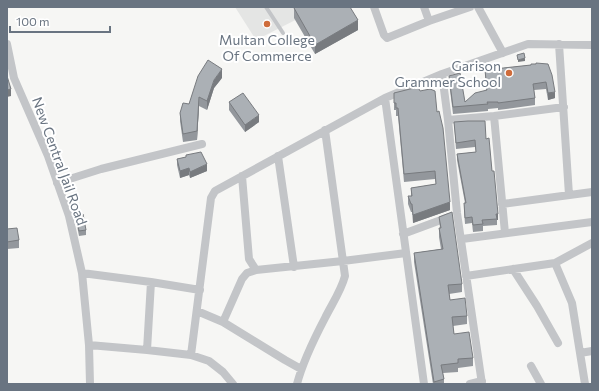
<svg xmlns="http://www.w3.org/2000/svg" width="599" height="391" font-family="Commissioner,sans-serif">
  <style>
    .built { fill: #e4e5e4 }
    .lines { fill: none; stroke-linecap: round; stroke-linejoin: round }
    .service { stroke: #c3c5c8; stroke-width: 4 }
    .minor { stroke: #c3c5c8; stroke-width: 8 }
    .wall { fill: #93979c }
    .shaded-wall { fill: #787b7f }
    .building { fill: #abb0b5; stroke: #787b7f }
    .poi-dot { fill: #cf6c3b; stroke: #fff; stroke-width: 1.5 }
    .labels { text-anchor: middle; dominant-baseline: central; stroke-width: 4; stroke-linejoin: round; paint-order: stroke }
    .poi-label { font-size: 14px; fill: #697481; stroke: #fff }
    .street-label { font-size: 14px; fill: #697481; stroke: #fff }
  </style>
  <rect width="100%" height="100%" fill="#f6f6f4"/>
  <!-- built -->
  <path class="built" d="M235 7H321L256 40Z"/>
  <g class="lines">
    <!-- service -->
    <path class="service" d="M266 7 283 33"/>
    <!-- minor -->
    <path class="minor" d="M374 7 384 35 387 38 429 21 470 7
      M424 7 429 21
      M478 7 503 53
      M7 44 14 78 48 156 69 216 82 273 89 345 90 384
      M559 44 569 195
      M442 74 448 120 457 213 482 384
      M385 98 424 384
      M494 116 505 233
      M448 120 494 116 564 107
      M278 156 294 267
      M242 176 249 259 256 270
      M57 183 101 169 202 144
      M502 204 592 192
      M403 234 449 217
      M462 239 592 222
      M555 263 572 303 585 384
      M513 269 537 306 558 343
      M82 273 151 282 200 290
      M466 276 555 263 592 243
      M197 311 223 322 285 360 301 369
      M223 322 242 279 247 273 256 270 343 261 406 253
      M89 345 147 350 191 355 209 361 223 372 233 384
      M147 350 151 282
      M580 353 592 351
      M191 355 211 198 215 191 385 98 442 74 528 44 592 45
      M531 366 541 384
      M297 384C303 361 314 339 325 318 332 304 341 291 345 276L325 130
      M470 384 482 381"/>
  </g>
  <!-- wall -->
  <path class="wall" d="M294 8 358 30 315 54 294 18Z
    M536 64 555 98 548 100 546 89 534 90 535 98V105L498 110V108L488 109V111L453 114 449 82V76L465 102 486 90 485 70 531 65Z
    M222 78 214 88 207 110 199 106 197 140 183 142 180 121V113L189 104Z
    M420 91 437 112 450 210 413 223 412 212H411L408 204V196H411V188L436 184 435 179 404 182 398 116H396V110H394V93Z
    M229 102 259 122 245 132 229 110Z
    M454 122 486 139 492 171 498 220H497V225L483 226V231L473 232 472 223 465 224 464 210V203H465L457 160V154L476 152 475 147 456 149Z
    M186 155 207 171 190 178 189 175 180 178 177 165V159L186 157Z
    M76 215 86 230V235L79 236 76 220Z
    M439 217 462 284V292L449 294 450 300 467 316V324L453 326 454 334 473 358V366L458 368V372L443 373 444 379V384H433L414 262V253L441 249 439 237V228H440Z
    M7 229 19 240V248L7 249Z"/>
  <!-- shaded-wall -->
  <path class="shaded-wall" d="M358 20V30L315 54V45Z
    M525 58V61L518 62V60Z
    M222 69V78L214 88 207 110V101L214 80Z
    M11 89V96L7 97V90Z
    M555 92V98L548 100V93Z
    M199 97V106L197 140V131Z
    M259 115V122L245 132V125Z
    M207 164V171L190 178V172Z
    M189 168V175L180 178V171Z
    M450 202V210L413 223V215Z
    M496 214H498V220H497Z"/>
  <!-- building -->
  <path class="building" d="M296 7H350L358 20 315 45 294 8Z
    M524 53 525 58 518 60 517 55Z
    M208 60 222 69 214 80 207 101 199 97 197 131 183 134 180 113 183 103 189 104 198 76Z
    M536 63 548 64 552 75 555 92 548 93 546 82 533 84 535 98 498 103V102H487L488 104 453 107 449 76 460 73 465 102 475 93 487 90 485 70 531 65V64H536Z
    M7 76 11 89 7 90Z
    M418 87 420 91 430 89 435 91 437 112 439 111 443 128 450 202 413 215 412 204H411L408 196H412L411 188 436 184 435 171 404 174 398 108H396V103H394V93Z
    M243 93 259 115 245 125 229 102Z
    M468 121H485L486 139 489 138 492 171H494L498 214H496L497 219 482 220 483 224 473 225 472 217 465 218 464 203H466L457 154 476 152 475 140 456 143 454 122Z
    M201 152 207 164 190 172 189 168 180 171 177 159 186 157V155Z
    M452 212 462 284 448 285 450 300 465 298 467 316 452 317 454 334 469 332 473 358 458 359V363L441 365 444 379 434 382 414 253 443 249 439 228H441L439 217Z
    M83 214 86 230 79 231 76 215Z
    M17 228 19 240 7 242V229Z"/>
  <!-- markers -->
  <g class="poi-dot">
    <circle cx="267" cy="24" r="4"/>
    <circle cx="509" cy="73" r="4"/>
  </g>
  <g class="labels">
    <!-- poi labels -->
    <g class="poi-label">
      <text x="267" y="39">Multan College<tspan x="267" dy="16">Of Commerce</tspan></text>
      <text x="501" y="65" text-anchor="end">Garison<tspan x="501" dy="16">Grammer School</tspan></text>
    </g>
    <!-- street labels -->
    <g class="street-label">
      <text transform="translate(60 161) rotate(70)">New Central Jail Road</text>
    </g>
  </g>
  <!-- border -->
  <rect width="599" height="391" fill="none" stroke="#697481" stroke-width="16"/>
  <!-- scale -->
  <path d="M10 26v6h100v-6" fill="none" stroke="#697481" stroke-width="2"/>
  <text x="16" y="26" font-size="12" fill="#697481" stroke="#ffffff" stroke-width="3" paint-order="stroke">100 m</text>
</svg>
